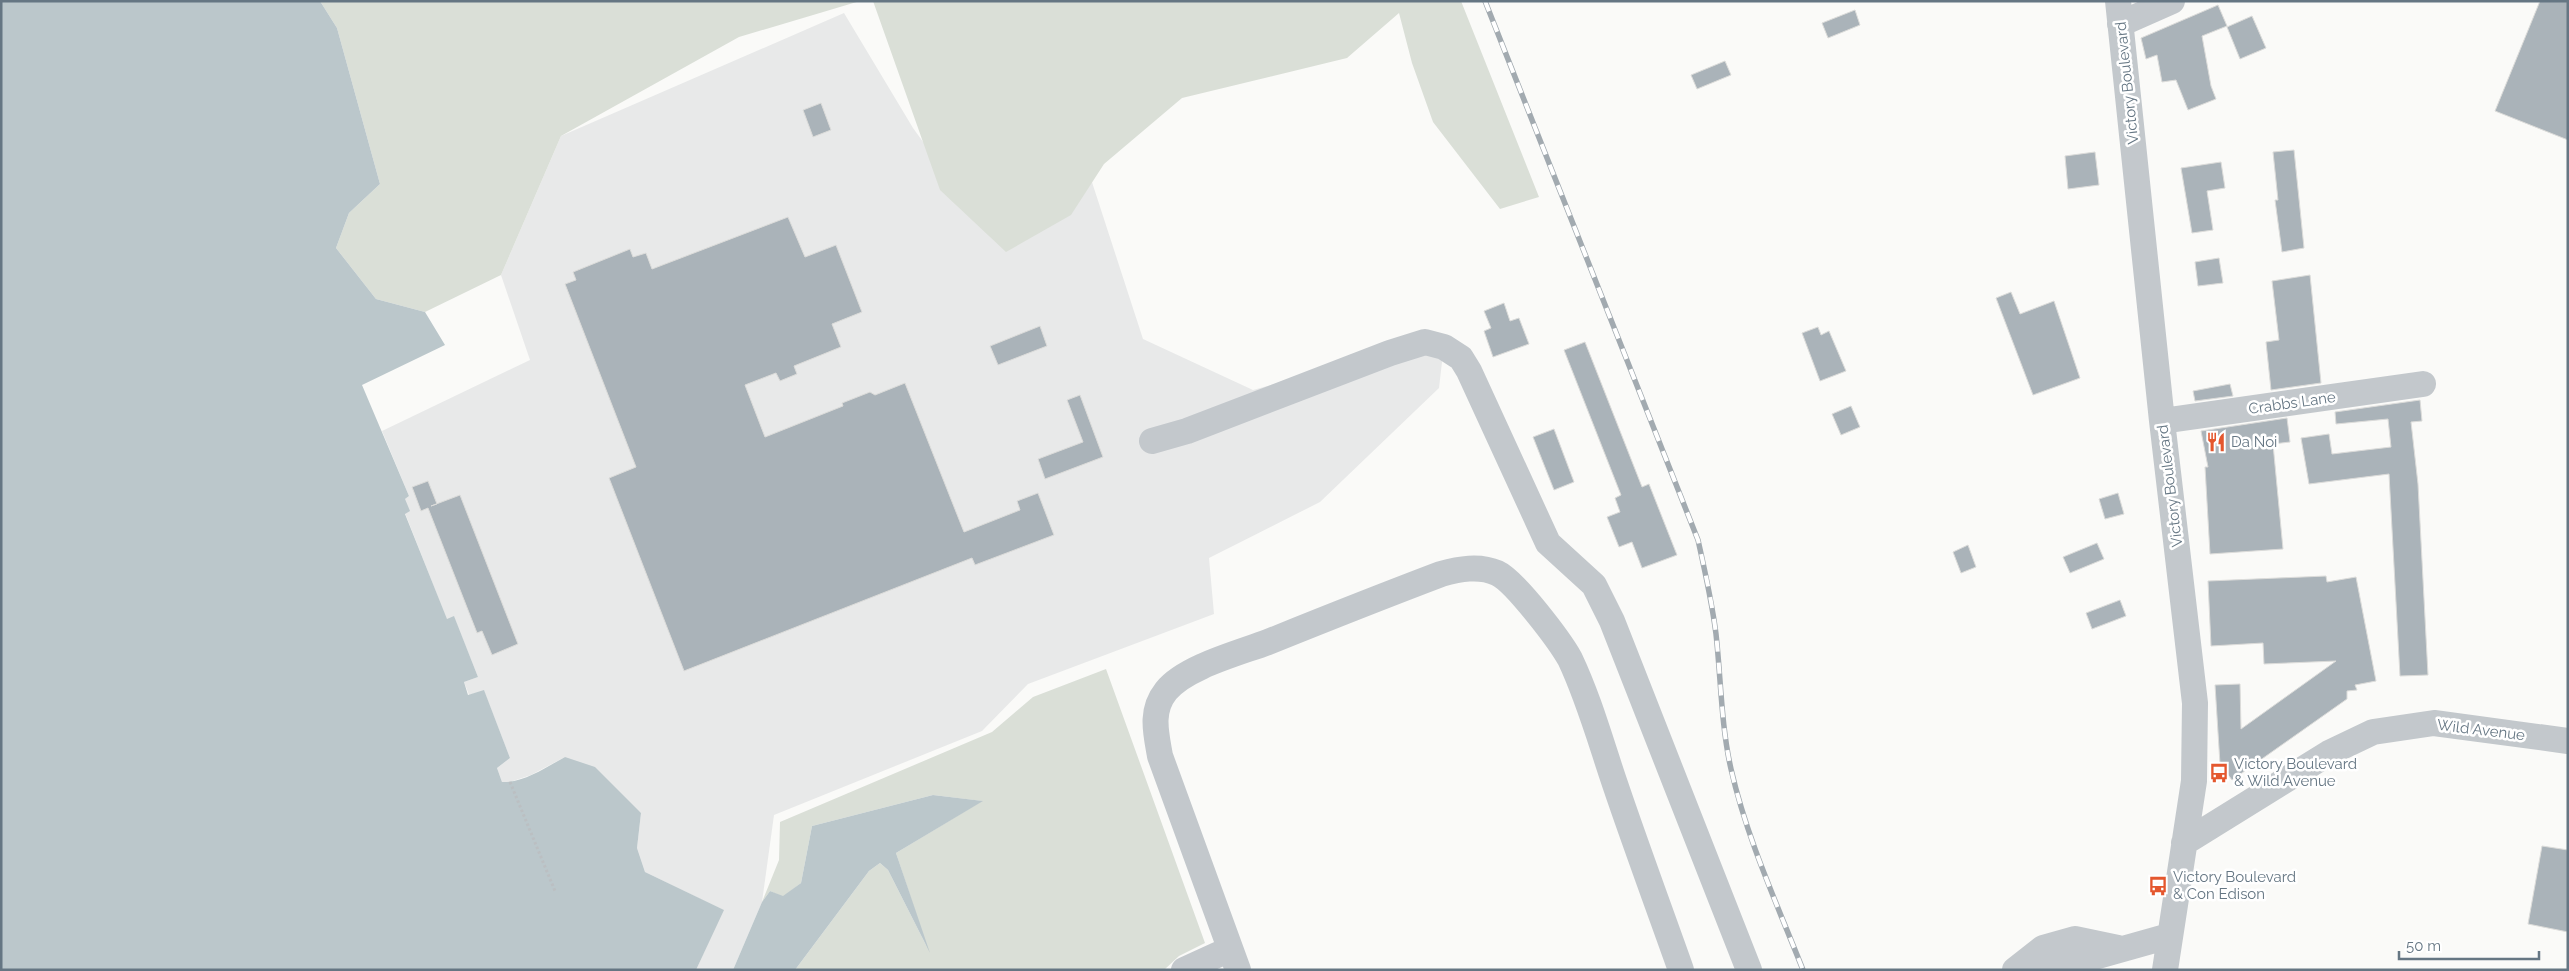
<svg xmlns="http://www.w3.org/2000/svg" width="2569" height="971" font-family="Raleway,sans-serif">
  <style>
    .built { fill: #e8e9e9 }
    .green { fill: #dadfd7 }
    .water { fill: #bbc7cb }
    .building { fill: #aab3b9; stroke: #dcdcda }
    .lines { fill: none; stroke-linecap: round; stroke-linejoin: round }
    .path { stroke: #bbbfc2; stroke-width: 3; stroke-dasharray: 2.5 2.5; stroke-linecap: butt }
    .minor { stroke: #c3c8cc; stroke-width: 26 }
    .rail-casing { stroke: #a2aab0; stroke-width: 5.5 }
    .rail { stroke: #fff; stroke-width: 4; stroke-dasharray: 11; stroke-linecap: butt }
    .labels { text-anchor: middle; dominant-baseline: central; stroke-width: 5; stroke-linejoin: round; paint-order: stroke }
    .street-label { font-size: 15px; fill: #657683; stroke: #fff }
    .poi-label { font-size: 15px; fill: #657683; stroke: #fff; text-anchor: start }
  </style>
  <rect width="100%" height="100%" fill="#fafaf8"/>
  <!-- built -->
  <path class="built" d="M844 13 913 128 991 236 1090 176 1143 339 1253 390 1445 336 1439 388 1320 502 1209 558 1214 614 1028 684 982 731 774 815 762 902 733 970H696L723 910 645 872 637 848 641 813 565 757 531 775 510 782H502L497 768 510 758 484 691 469 695 464 682 478 677 454 617 447 620 405 513V499L409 496 382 431 530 360 501 275 561 136Z"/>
  <!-- green -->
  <path class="green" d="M320 1H860L739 37 561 136 501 275 425 312 376 299 336 248 349 213 380 184 337 28Z
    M873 1H1461L1539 197 1500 209 1433 122 1412 63 1399 13 1347 58 1182 98 1104 164 1071 215 1006 252 940 190Z
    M1106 669 1205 943 1179 956 1164 970H795L869 871 880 863 888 870 927 947 896 853 982 801 933 795 812 826 801 883 783 897 770 891 762 902 779 860 780 822 992 732 1033 697Z"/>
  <!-- water -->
  <path class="water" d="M1 1H320L337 28 380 184 349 213 336 248 376 299 425 312 445 345 362 385 409 496 405 499 410 511 405 514 447 619 454 616 478 677 464 682 468 695 484 690 510 758 497 768 502 782C524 783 546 767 565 757L595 767 641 813 637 848 645 872 724 910 696 970H1Z
    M933 795 983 801 896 853 930 953 888 870 880 863 869 871 795 970H733L762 902 770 891 783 896 801 883 812 826Z"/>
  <!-- building -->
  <path class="building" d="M2540 1H2568V140L2495 111Z
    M2218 5 2227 26 2202 36 2211 86 2216 99 2188 110 2176 80 2162 82 2157 55 2146 59 2141 38Z
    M1855 10 1860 25 1828 38 1822 23Z
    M2252 16 2266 48 2240 59 2227 27Z
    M1725 61 1731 75 1697 89 1691 75Z
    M821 103 831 130 813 137 803 110Z
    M2294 150 2304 248 2282 252 2275 200H2278L2273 152Z
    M2095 152 2099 185 2068 189 2065 156Z
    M2221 162 2225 188 2207 191 2213 230 2192 233 2181 168Z
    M788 217 805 257 836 245 862 312 832 324 841 347 794 366 797 374 780 381 776 373 745 385 765 437 843 406 842 403 870 392 875 395 905 383 964 532 1020 510 1017 501 1038 493 1054 535 975 565 972 558 684 671 609 478 636 467 565 284 576 280 573 272 630 249 633 257 646 253 652 269Z
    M2219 258 2223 283 2198 286 2195 262Z
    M2310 275 2321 383 2271 390 2266 342 2279 340 2272 281Z
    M2011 292 2020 314 2054 301 2080 378 2033 395 1996 298Z
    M1504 303 1510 321 1519 318 1529 344 1493 357 1484 331 1491 328 1484 311Z
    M1040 326 1047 346 998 365 990 346Z
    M1818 327 1821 335 1829 331 1846 371 1820 381 1802 333Z
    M1585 342 1642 487 1649 484 1677 555 1642 568 1632 542 1619 547 1607 517 1620 512 1615 498 1621 495 1564 350Z
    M2230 384 2233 396 2195 401 2193 391Z
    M1080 395 1103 457 1045 479 1038 459 1083 442 1067 400Z
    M2420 400 2422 421 2411 422 2418 484 2428 675 2400 676 2389 474 2309 484 2301 438 2329 434 2332 454 2391 447 2388 419 2336 424 2335 412Z
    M1851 406 1860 427 1841 435 1832 414Z
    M2287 418 2290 442 2273 444 2283 549 2210 554 2205 467H2208L2201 431Z
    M1554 429 1574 482 1554 490 1533 437Z
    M428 481 437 504 431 506 460 495 518 644 492 655 482 631 477 633 428 508 421 511 412 487Z
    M2118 493 2124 514 2105 519 2099 499Z
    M2097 543 2104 559 2070 573 2063 557Z
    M1968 545 1976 567 1961 573 1953 552Z
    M2326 576 2327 582 2356 577 2376 681 2355 685 2357 690 2347 691V699L2232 780 2220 764 2215 685 2240 684 2241 729 2336 661 2264 664 2263 643 2211 646 2208 581Z
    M2120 600 2126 616 2092 629 2086 613Z
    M2542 846 2568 850V932L2528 924Z"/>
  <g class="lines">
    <!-- path -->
    <path class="path" d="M510 782 555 891"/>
    <!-- minor -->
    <path class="minor" d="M2118 1 2162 421 2195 703 2194 781 2165 970
      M2120 24 2172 1
      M2162 421 2423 384
      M1152 441 1187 431 1390 353 1425 342 1444 347 1461 358 1469 371 1548 543 1594 585 1612 621 1749 970
      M2184 843 2329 753 2373 732 2434 723 2568 741
      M1184 970 1230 949
      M1238 970 1160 756C1156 733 1150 711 1166 691 1185 667 1239 653 1268 642 1325 619 1383 596 1441 574 1459 569 1479 565 1497 573 1515 581 1560 641 1570 659 1589 699 1601 743 1615 784 1636 846 1659 908 1681 970
      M2015 970 2043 948 2075 939 2118 948
      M2048 970 2169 936"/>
    <defs>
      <path id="rail" d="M1485 1 1698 540C1705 571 1712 602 1716 634 1721 679 1721 725 1731 769 1747 839 1777 904 1803 970"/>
    </defs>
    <!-- rail casing -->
    <use href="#rail" class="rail-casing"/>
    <!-- rail -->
    <use href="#rail" class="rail"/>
  </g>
  <!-- icons -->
  <defs>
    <symbol id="restaurant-bare" viewBox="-9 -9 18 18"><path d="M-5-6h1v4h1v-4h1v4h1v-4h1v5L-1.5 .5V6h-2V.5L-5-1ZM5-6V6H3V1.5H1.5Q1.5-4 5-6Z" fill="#e4572e" stroke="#fff" stroke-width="2.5" paint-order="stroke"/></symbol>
    <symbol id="bus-bare" viewBox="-9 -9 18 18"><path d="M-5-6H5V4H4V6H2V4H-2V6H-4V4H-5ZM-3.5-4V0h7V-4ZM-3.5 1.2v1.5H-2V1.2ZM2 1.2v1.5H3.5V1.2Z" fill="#e4572e" stroke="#fff" stroke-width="2.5" paint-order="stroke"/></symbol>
  </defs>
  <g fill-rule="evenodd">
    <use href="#restaurant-bare" x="2202" y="428" width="28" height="28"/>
    <use href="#bus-bare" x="2205" y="759" width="28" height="28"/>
    <use href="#bus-bare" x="2144" y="872" width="28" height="28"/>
  </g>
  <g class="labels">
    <!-- street labels -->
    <g class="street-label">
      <text transform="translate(2127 83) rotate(-96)">Victory Boulevard</text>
      <text transform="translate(2292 403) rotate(-8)">Crabbs Lane</text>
      <text transform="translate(2170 486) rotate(-97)">Victory Boulevard</text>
      <text transform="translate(2481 730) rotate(7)">Wild Avenue</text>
    </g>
    <!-- poi labels -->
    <g class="poi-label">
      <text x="2231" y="442">Da Noi</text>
      <text x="2234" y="764">Victory Boulevard<tspan x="2234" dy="17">&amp; Wild Avenue</tspan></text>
      <text x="2173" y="877">Victory Boulevard<tspan x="2173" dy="17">&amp; Con Edison</tspan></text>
    </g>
  </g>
  <!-- border -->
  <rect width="2569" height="971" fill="none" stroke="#657683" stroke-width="5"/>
  <!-- scale -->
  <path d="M2399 951v8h140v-8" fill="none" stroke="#657683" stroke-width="2.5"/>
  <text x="2406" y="951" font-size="15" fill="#657683" stroke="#ffffff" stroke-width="4" paint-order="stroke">50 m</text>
</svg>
